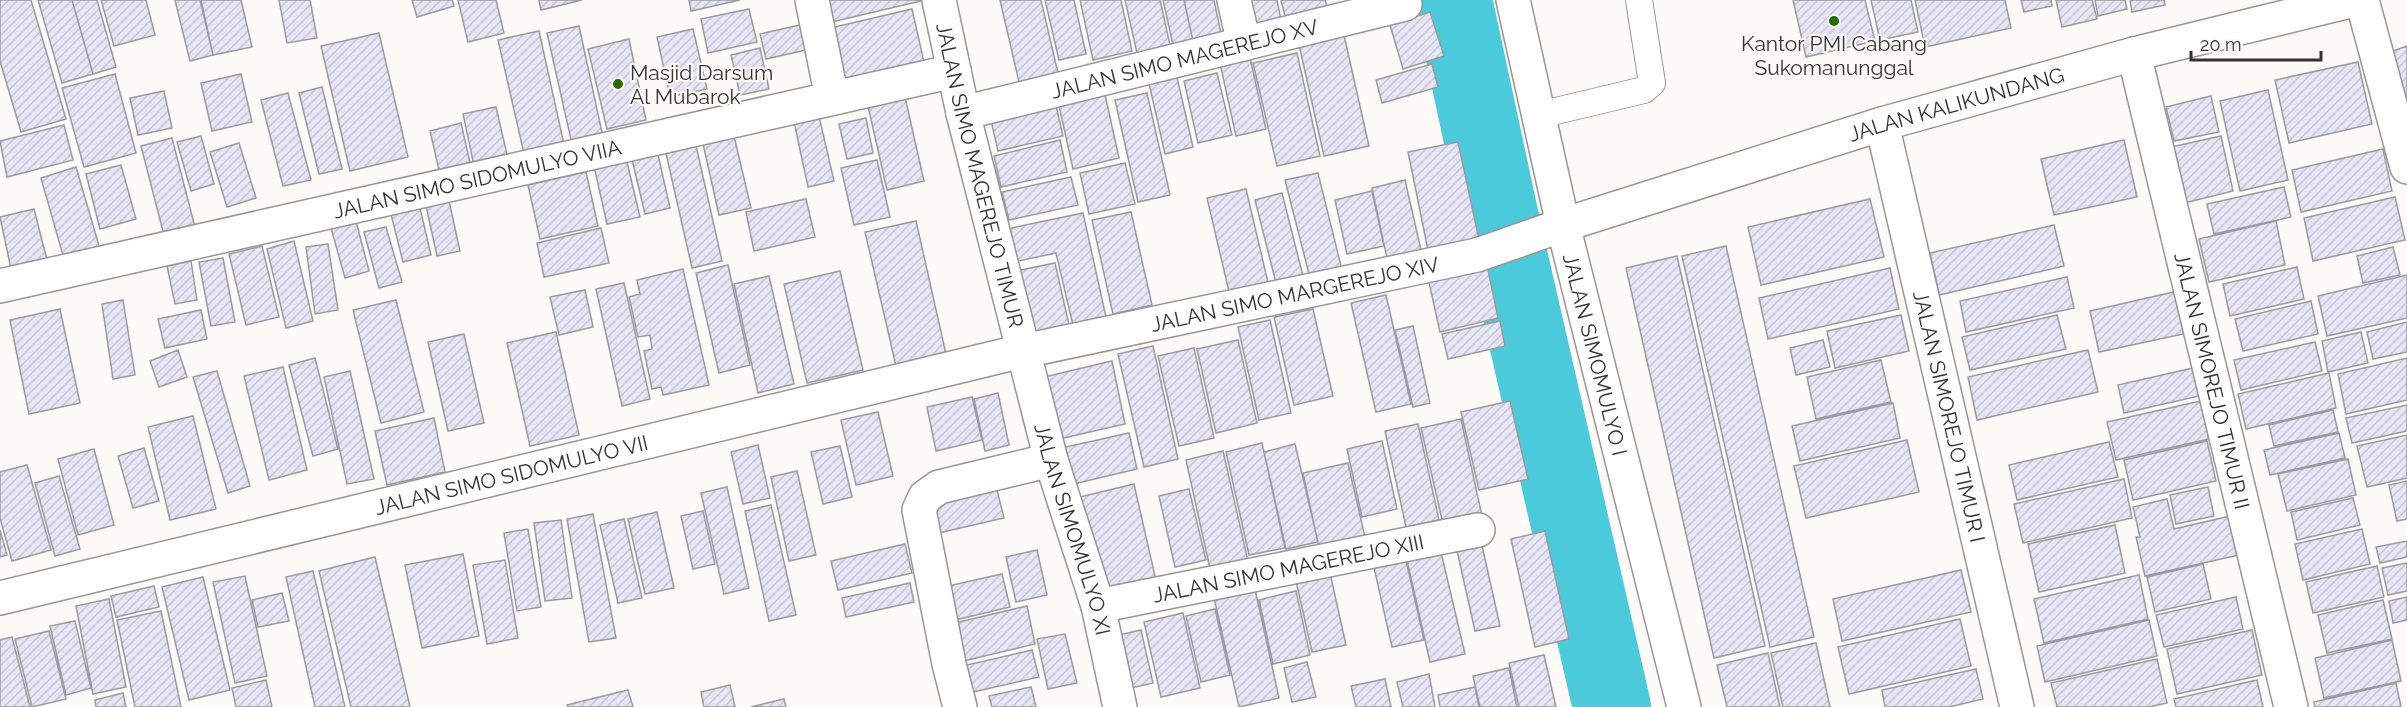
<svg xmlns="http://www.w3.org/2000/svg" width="2407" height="707" font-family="Raleway,sans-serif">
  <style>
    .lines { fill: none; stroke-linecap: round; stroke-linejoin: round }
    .river { stroke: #4acadb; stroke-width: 78 }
    .building { fill: url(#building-hatch); stroke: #9b9b9f; stroke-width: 1.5 }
    .service-casing { stroke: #999693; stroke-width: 28 }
    .minor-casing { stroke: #999693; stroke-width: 36 }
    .service { stroke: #fff; stroke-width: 26 }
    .minor { stroke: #fff; stroke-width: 33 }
    .poi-dot { fill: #296c02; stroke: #fefaf7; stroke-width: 2 }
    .labels { text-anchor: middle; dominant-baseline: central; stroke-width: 4.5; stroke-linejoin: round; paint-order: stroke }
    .poi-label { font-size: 21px; fill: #343331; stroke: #fefaf7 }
    .street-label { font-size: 21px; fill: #343331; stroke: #fefaf7 }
  </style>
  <defs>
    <pattern id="building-hatch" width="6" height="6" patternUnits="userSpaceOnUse" patternTransform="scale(1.5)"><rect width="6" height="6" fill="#e5e5f6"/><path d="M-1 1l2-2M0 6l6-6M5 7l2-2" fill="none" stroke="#c5c5d3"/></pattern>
  </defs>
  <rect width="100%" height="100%" fill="#fefaf7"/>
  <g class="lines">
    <!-- river -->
    <path class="river" d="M1453 0 1502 228 1612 707"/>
  </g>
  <!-- building -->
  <path class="building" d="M0 0H31L66 119 21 132 0 61Z
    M38 0H72L93 74 62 83Z
    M72 0H97L116 67 93 74Z
    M101 0H146L155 35 114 46Z
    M175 0H200L213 55 190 61Z
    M201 0H241L252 47 213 55Z
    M279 0H310L317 38 287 43Z
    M412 0H452L454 6 417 17Z
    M458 0H496L504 33 468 42Z
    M539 0H582L541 10Z
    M689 0H740L691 11Z
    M823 0H925L823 24Z
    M1000 0H1041L1058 73 1019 82Z
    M1045 0H1074L1086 54 1059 60Z
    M1080 0H1121L1132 51 1093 60Z
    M1125 0H1160L1170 45 1137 53Z
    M1163 0H1184L1193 41 1173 45Z
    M1184 0H1214L1222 38 1193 41Z
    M1235 0H1277L1281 20 1241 29Z
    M1281 0H1325L1327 6 1285 16Z
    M1793 0H1865L1875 41 1806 57Z
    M1871 0H1911L1918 32 1880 40Z
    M1915 0H2005L2011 28 1925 47Z
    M2021 0H2051L2052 6 2024 12Z
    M2056 0H2092L2097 19 2062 27Z
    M2095 0H2125L2127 9 2098 16Z
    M2130 0H2164L2165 5 2132 12Z
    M749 9 757 42 708 53 701 19Z
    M912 9 924 62 837 82 826 29Z
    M1430 12 1444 56 1403 69 1390 25Z
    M800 25 806 50 766 59 760 34Z
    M579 26 603 137 572 144 547 33Z
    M693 29 707 89 670 97 657 37Z
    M539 31 565 149 525 158 498 40Z
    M379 33 408 157 350 171 321 46Z
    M1344 35 1369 146 1324 156 1299 45Z
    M629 39 646 120 607 129 588 49Z
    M2407 46V107L2390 52Z
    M760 48 769 89 740 95 731 55Z
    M1249 53 1266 129 1236 136 1219 59Z
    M1297 53 1320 156 1277 166 1253 63Z
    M2358 62 2372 124 2289 143 2275 80Z
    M1432 64 1438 87 1382 103 1376 80Z
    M1176 73 1193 147 1165 154 1148 79Z
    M1217 73 1232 135 1198 143 1184 81Z
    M115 74 136 153 84 167 62 88Z
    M241 74 252 122 212 131 201 83Z
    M322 87 342 169 319 174 299 93Z
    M1104 90 1119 158 1073 169 1058 101Z
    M2268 90 2288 180 2240 191 2220 101Z
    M164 91 172 128 138 135 130 98Z
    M288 93 311 180 283 186 261 100Z
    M1147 93 1170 195 1138 202 1115 100Z
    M2211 96 2219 132 2174 141 2166 107Z
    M905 97 924 181 887 190 868 106Z
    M1055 101 1063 136 998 151 990 116Z
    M496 107 510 167 476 175 463 114Z
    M818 112 834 181 808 187 793 117Z
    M866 118 873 153 847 159 839 124Z
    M461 123 471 167 440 174 430 131Z
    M64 125 73 160 7 177 0 141Z
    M201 136 214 184 191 191 177 142Z
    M734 136 751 208 719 215 703 144Z
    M2221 136 2233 191 2184 203 2171 147Z
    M172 138 196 231 165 239 141 146Z
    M1060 140 1067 172 1001 187 994 156Z
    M2124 140 2137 197 2054 215 2041 159Z
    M695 141 722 261 692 268 665 149Z
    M1458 142 1480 244 1429 255 1408 152Z
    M239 143 256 198 227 207 210 152Z
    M2383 149 2392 191 2301 212 2292 170Z
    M657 150 670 208 645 214 631 155Z
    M626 158 640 217 607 224 594 166Z
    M877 160 890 217 854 225 841 168Z
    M1125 163 1135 204 1089 214 1080 173Z
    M121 165 136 219 100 229 86 174Z
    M76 167 100 249 64 259 41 178Z
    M586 172 598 226 540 239 528 185Z
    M1318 173 1342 270 1310 278 1285 180Z
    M1071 177 1078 205 1009 220 1002 192Z
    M1405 180 1421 250 1387 258 1372 188Z
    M2284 187 2291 217 2214 234 2207 204Z
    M1246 189 1270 291 1231 300 1207 198Z
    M1372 191 1384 246 1347 254 1335 200Z
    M1282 193 1303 276 1276 283 1255 200Z
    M2395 197 2405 240 2313 261 2304 218Z
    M806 199 815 237 754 251 746 212Z
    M1870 199 1884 257 1761 285 1748 227Z
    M449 201 460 251 437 256 426 206Z
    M420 208 431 255 403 262 391 214Z
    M34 209 47 260 11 269 0 217Z
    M1131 212 1152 305 1113 314 1092 220Z
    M1083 213 1108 326 1075 334 1056 253 1014 262 1007 229Z
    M356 221 369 271 345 278 331 228Z
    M916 221 946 354 896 366 865 232Z
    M2276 221 2285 265 2209 282 2199 239Z
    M2054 225 2064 266 1939 295 1930 253Z
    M386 227 402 282 379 288 364 232Z
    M601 228 609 263 544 277 537 243Z
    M294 241 313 321 286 328 267 249Z
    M328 244 338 310 315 314 306 247Z
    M262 246 279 317 246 325 229 254Z
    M1726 246 1814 637 1770 647 1682 256Z
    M2393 247 2400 275 2363 283 2357 256Z
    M1677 256 1765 646 1714 658 1626 268Z
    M223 258 235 322 211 326 199 262Z
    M191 261 197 300 175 304 167 266Z
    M1055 263 1072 338 1034 346 1016 271Z
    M728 265 750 365 719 373 696 273Z
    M1487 265 1498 318 1440 332 1428 278Z
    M2297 267 2304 299 2230 316 2223 284Z
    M1890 268 1899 309 1768 339 1759 298Z
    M683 269 709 385 663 395 661 387 652 389 644 351 652 349 650 335 638 337 629 297 640 294 637 280Z
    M840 271 863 370 807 383 784 284Z
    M2407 275V318L2327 336 2318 296Z
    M769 276 794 384 758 393 734 284Z
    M2067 277 2074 308 1966 332 1960 301Z
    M624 283 650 399 622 406 596 289Z
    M585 290 593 327 559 335 550 297Z
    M2178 291 2188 333 2099 352 2090 311Z
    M1386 295 1411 404 1376 412 1351 303Z
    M123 300 135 375 113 379 102 304Z
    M396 300 424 412 381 423 353 310Z
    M2311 301 2318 334 2243 351 2235 319Z
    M60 309 80 403 29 414 10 320Z
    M1313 309 1333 396 1294 405 1274 317Z
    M201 310 207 339 165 348 158 319Z
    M1901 315 1909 351 1835 368 1827 331Z
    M2057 315 2066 349 1970 370 1962 337Z
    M1270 320 1291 413 1259 420 1238 327Z
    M1500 321 1505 346 1448 359 1442 334Z
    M2407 322V352L2373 359 2367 332Z
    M1413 326 1430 403 1413 407 1395 330Z
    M556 332 579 435 530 446 507 343Z
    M2361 332 2368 363 2328 372 2322 341Z
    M464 334 484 423 448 431 428 342Z
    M1238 340 1257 423 1216 433 1197 349Z
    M1823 340 1830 367 1796 375 1790 348Z
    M2315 342 2322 371 2241 390 2234 360Z
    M1153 346 1178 459 1144 467 1118 354Z
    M1194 348 1214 438 1179 446 1158 356Z
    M178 350 187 377 159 387 150 361Z
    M2088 350 2098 392 1977 420 1968 377Z
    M315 358 338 449 313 456 289 365Z
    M2407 358V400L2346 414 2338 374Z
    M1881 360 1891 402 1816 419 1807 377Z
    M1112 361 1125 424 1059 439 1044 377Z
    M283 367 307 470 269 480 244 376Z
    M2193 368 2199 396 2124 413 2118 385Z
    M217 371 250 486 228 493 193 377Z
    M350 371 374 479 347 484 324 377Z
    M2329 373 2336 408 2246 429 2238 394Z
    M998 393 1009 445 985 451 974 399Z
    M972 397 982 440 936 451 927 407Z
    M1510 401 1528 479 1479 490 1461 412Z
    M2201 401 2209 439 2116 460 2107 422Z
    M1893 403 1900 438 1800 461 1792 426Z
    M2407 405V431L2352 443 2346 418Z
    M2333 410 2338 432 2274 446 2269 425Z
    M878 412 893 476 856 485 841 420Z
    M193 416 216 509 170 520 148 427Z
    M434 418 445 472 387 485 375 431Z
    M1461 419 1482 516 1443 524 1421 428Z
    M1418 424 1439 520 1406 527 1385 431Z
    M1129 433 1137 469 1065 486 1057 449Z
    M2339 433 2345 458 2270 475 2264 450Z
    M2407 435V478L2367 487 2357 446Z
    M1907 440 1919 492 1806 518 1794 466Z
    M1382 441 1397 509 1362 517 1347 449Z
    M2207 441 2216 481 2133 500 2124 460Z
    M2109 442 2118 477 2017 500 2009 465Z
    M1262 443 1285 548 1249 555 1226 452Z
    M1295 444 1318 542 1286 549 1264 452Z
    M758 445 770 498 743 504 731 452Z
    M840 446 852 497 823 504 811 452Z
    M144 448 159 501 133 508 118 456Z
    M94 449 114 525 78 535 58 459Z
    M1223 451 1248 561 1210 569 1186 460Z
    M2348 459 2356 495 2287 511 2278 474Z
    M1348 463 1365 537 1319 548 1303 473Z
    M27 465 51 550 12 561 0 518V472Z
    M797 471 816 555 789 561 771 477Z
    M59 476 80 549 55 556 35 483Z
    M2124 479 2132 518 2023 543 2014 504Z
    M2407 481V519L2397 521 2389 485Z
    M1134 484 1157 585 1103 598 1080 497Z
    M727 487 749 588 724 594 701 493Z
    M2208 487 2214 516 2176 524 2170 495Z
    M1189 489 1206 560 1175 567 1159 496Z
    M997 490 1004 518 934 534 928 506Z
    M2353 498 2360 525 2297 540 2291 512Z
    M2167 499 2174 529 2230 516 2239 555 2145 576 2136 537H2140L2133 507Z
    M771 505 796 615 769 621 745 511Z
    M703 511 715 564 693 569 681 516Z
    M657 512 674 588 645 594 628 519Z
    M593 514 616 638 589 642 567 519Z
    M624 519 642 598 618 603 600 525Z
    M561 520 572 598 545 601 534 523Z
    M2115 525 2125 573 2039 592 2028 544Z
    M528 529 541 607 517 611 504 533Z
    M2362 529 2370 564 2303 580 2295 544Z
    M0 530 7 555 0 557Z
    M1545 531 1569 639 1535 647 1511 539Z
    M1481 541 1500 626 1475 631 1456 546Z
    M2407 541V557L2380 563 2376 547Z
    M905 544 912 573 838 590 831 561Z
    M1440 548 1465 654 1430 662 1406 556Z
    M1037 550 1047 595 1016 602 1006 557Z
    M463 554 479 636 422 648 405 565Z
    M1405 556 1424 640 1392 647 1373 563Z
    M375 557 410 707H351L319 571Z
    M505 560 518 638 487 644 473 565Z
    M2407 563V591L2388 595 2382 568Z
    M2203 564 2211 599 2155 612 2147 577Z
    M2377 566 2384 597 2313 613 2306 582Z
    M1961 570 1971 612 1842 641 1833 599Z
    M313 571 345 707H315L286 577Z
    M1330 573 1346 645 1312 652 1296 581Z
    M1002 574 1010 607 955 620 948 586Z
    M2139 575 2148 619 2044 643 2034 599Z
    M245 576 267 676 235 683 213 582Z
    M203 577 230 690 189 700 162 587Z
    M910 583 914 602 846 617 842 598Z
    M154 586 159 607 116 617 111 596Z
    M1255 589 1279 698 1239 707 1214 598Z
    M1296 591 1310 655 1273 664 1259 600Z
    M282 593 289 621 258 627 252 600Z
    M2236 597 2243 629 2164 647 2156 615Z
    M2407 597V620L2393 623 2389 601Z
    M109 599 126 687 93 694 76 606Z
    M2383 600 2392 639 2327 653 2318 615Z
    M1027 606 1035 644 955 663 946 625Z
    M1215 609 1230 675 1201 682 1186 616Z
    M161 611 181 707H135L117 620Z
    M1183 613 1200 688 1161 697 1144 622Z
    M1960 619 1971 666 1849 694 1838 647Z
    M2149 620 2157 656 2045 682 2037 646Z
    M75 621 91 688 66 695 50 626Z
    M1141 630 1153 683 1122 690 1110 637Z
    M2252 630 2262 675 2177 694 2167 649Z
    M49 631 66 699 32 707 15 639Z
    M1065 634 1077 683 1048 689 1037 639Z
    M12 637 30 707H0V640Z
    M2392 640 2401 681 2324 698 2315 658Z
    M1816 643 1830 707H1783L1771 653Z
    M1032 650 1039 677 960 695 954 668Z
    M1768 653 1780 707H1727L1717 665Z
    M1544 655 1556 707H1519L1509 663Z
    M2157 659 2167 703 2149 707H2057L2051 683Z
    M1307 662 1316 697 1292 702 1284 668Z
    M1509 668 1517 707H1480L1473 676Z
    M1976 669 1983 699 1949 707H1885L1882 690Z
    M1429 674 1435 707H1403L1397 682Z
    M1385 679 1391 707H1356L1351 686Z
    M266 680 272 707H236L232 688Z
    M2257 680 2263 707H2176L2174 699Z
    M2396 683 2401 707H2315L2314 702Z
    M730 685 735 707H704L701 692Z
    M1031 687 1036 707H992L989 696Z
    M1475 687 1479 707H1440L1438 695Z
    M628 690 633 707H568L567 705Z
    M123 693 126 707H96L95 700Z
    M784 699 786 707H751Z"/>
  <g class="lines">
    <defs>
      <path id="service" d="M1539 115 1644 90 1652 83 1639 0"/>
      <g id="minor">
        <path d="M812 0 832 98"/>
        <path id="s1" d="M939 0 963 113 1051 460 1098 606 1120 707"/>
        <path d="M1234 0 1244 44"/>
        <path id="s2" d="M1513 0 1563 225 1684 707"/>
        <path d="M2362 0 2407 167"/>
        <path id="s3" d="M2134 54 2291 707"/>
        <path id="s4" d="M963 113 1405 4"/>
        <path id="s5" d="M1882 124 2017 707"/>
        <path id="s6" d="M0 286 954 71"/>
        <path id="s7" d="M0 598 1010 354 1477 255 1563 225 1882 124 2134 54 2354 0"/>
        <path id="s8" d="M1098 606 1478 530"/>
        <path d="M960 707 949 664 919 510 925 497 939 487 1051 460"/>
      </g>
    </defs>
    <!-- service casing -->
    <use href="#service" class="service-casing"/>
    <!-- minor casing -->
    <use href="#minor" class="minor-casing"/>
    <!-- service -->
    <use href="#service" class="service"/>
    <!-- minor -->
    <use href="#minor" class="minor"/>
  </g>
  <!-- markers -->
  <g class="poi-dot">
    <circle cx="1834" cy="21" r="6"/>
    <circle cx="618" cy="84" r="6"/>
  </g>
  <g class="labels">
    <!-- poi labels -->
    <g class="poi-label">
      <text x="1834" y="43">Kantor PMI Cabang<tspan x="1834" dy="24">Sukomanunggal</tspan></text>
      <text x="630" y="72" text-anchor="start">Masjid Darsum<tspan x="630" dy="24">Al Mubarok</tspan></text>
    </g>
    <!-- street labels -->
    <g class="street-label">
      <text stroke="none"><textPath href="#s4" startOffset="228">JALAN SIMO MAGEREJO XV</textPath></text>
      <text stroke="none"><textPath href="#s7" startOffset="2019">JALAN KALIKUNDANG</textPath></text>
      <text stroke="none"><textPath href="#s1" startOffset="180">JALAN SIMO MAGEREJO TIMUR</textPath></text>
      <text stroke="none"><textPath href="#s6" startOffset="489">JALAN SIMO SIDOMULYO VIIA</textPath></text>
      <text stroke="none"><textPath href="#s7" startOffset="1330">JALAN SIMO MARGEREJO XIV</textPath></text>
      <text stroke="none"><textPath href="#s2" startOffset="364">JALAN SIMOMULYO I</textPath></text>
      <text stroke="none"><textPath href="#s3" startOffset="336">JALAN SIMOREJO TIMUR II</textPath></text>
      <text stroke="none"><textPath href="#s5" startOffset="300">JALAN SIMOREJO TIMUR I</textPath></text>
      <text stroke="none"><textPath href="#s7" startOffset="526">JALAN SIMO SIDOMULYO VII</textPath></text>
      <text stroke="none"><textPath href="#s1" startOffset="546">JALAN SIMOMULYO XI</textPath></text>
      <text stroke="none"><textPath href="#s8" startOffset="194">JALAN SIMO MAGEREJO XIII</textPath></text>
    </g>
  </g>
  <!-- scale -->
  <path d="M2191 51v9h130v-9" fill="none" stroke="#343331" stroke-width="3"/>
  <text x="2200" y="51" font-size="18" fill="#343331" stroke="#fefaf7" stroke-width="4.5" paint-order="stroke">20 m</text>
</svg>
